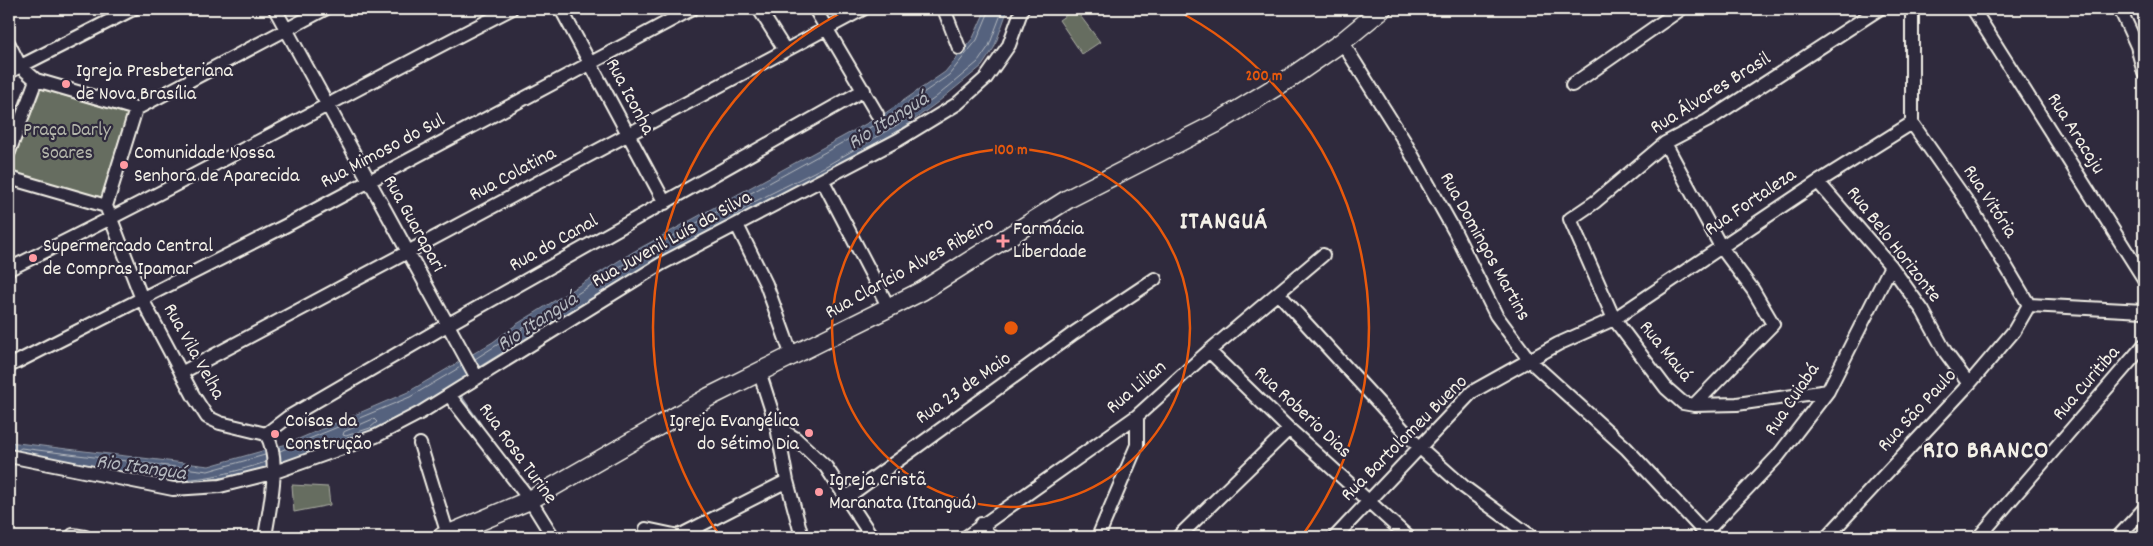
<svg xmlns="http://www.w3.org/2000/svg" width="2153" height="546" font-family="Dekko,sans-serif">
  <style>
    .green { fill: #666d60; stroke: #adafa4 }
    .water { fill: #54627e; stroke: #949ba8 }
    .lines { fill: none; stroke-linecap: round; stroke-linejoin: round }
    .shore { stroke: #b4b8be; stroke-width: 1 }
    .stream { stroke: #949ba8; stroke-width: 4 }
    .street-casing { stroke: #f4f1e8; stroke-width: 16 }
    .secondary-casing { stroke: #f4f1e8; stroke-width: 21 }
    .street { stroke: #2f2a3d; stroke-width: 12 }
    .secondary { stroke: #2f2a3d; stroke-width: 18 }
    .ring { fill: none; stroke: #e8590c; stroke-width: 2.5 }
    .poi-dot { fill: #ff9aa2; stroke: #2f2a3d; stroke-width: 2 }
    .labels { text-anchor: middle; dominant-baseline: central; stroke-width: 4.5; stroke-linejoin: round; paint-order: stroke }
    .poi-label { font-size: 20px; fill: #f4f1e8; stroke: #2f2a3d; text-anchor: start }
    .street-label { font-size: 20px; fill: #f4f1e8; stroke: #2f2a3d }
    .park-label { font-size: 20px; fill: #b4b6ab; stroke: #2f2a3d }
    .water-label { font-size: 21px; font-style: italic; fill: #b4b8be; stroke: #2f2a3d }
    .district-label { font-size: 25px; font-weight: bold; letter-spacing: 1px; fill: #f4f1e8; stroke: #2f2a3d }
    .centre { fill: #e8590c; stroke: #2f2a3d; stroke-width: 2.5 }
    .ring-label { font-size: 15px; text-anchor: middle; font-weight: bold; fill: #e8590c; stroke: #2f2a3d; stroke-width: 4.5; stroke-linejoin: round; paint-order: stroke }
  </style>
  <rect width="100%" height="100%" fill="#2f2a3d"/>
  <filter id="ink" filterUnits="userSpaceOnUse"><feTurbulence type="fractalNoise" baseFrequency=".02" numOctaves="2"/><feDisplacementMap in="SourceGraphic" scale="10" xChannelSelector="R" yChannelSelector="G"/><feConvolveMatrix kernelMatrix="1 2 1 2 8 2 1 2 1" color-interpolation-filters="sRGB"/></filter>
  <g filter="url(#ink)">
    <!-- green -->
    <path class="green" d="M1075 9 1100 42 1082 54 1059 20Z
      M41 89 127 114 101 198 9 171Z
      M292 485 328 487 330 505 294 512Z"/>
    <!-- water -->
    <path class="water" d="M986 9H1008L994 48 982 66 938 102 903 128 829 170 757 206 727 227 422 410 330 450 252 472 186 485 9 455V442L209 466 287 444 408 392 493 342 517 324 633 252 884 114 945 72 973 38Z"/>
    <g class="lines">
      <!-- shore -->
      <path class="shore" d="M726 222 754 202 826 166 900 123 935 98 978 62 989 46 1003 9
        M475 359 635 257 887 118 949 75 977 40 990 9
        M479 367 595 296
        M374 419 377 422 370 428 346 436 343 435 344 432Z
        M18 450 21 448 208 471 265 455
        M280 451 410 397 462 366
        M159 479C194 483 232 473 266 462"/>
      <!-- stream -->
      <path class="stream" d="M457 392 480 425"/>
      <defs>
        <path id="street" d="M275 9 477 378
          M561 9 665 203
          M759 9 785 50
          M815 9 877 114
          M944 9 959 48
          M1912 9V123
          M1973 9 2144 279
          M2120 9 2137 46 2144 73
          M1342 42 1403 139 1455 232 1496 315 1530 361 1626 448 1705 533
          M9 44 20 66 36 80 136 109 106 206 9 178
          M9 72 133 9
          M1572 85 1681 9
          M136 109 325 9
          M1912 123 1970 206 2029 305
          M1665 143 1721 247 1753 290 1773 324 1694 405
          M9 152 36 80
          M823 181 889 308
          M1818 182 1891 266 1923 311 1946 353 1969 384
          M106 206 142 299 193 395 207 417 220 423 266 434C282 459 269 509 265 537
          M737 225 766 284 792 356
          M9 269C178 187 343 95 511 9
          M1279 294 1419 447 1464 487 1532 537
          M2029 305 2144 311
          M1209 351 1289 429 1408 537
          M9 366 287 225 692 9
          M759 371 777 427 787 481 802 537
          M181 373 863 9
          M1828 391 1737 404 1694 405 1683 403 1666 388 1614 319 1570 219 1595 202 1665 143 1707 121 1879 9
          M449 395 530 500 553 537
          M777 427 795 438 826 467 872 537
          M266 434 287 418 447 325 864 90
          M420 444 448 535
          M9 456 173 489 220 486 272 473 376 436 420 413 661 264 898 140 957 104 986 78 1009 45 1022 9
          M846 498 1074 333 1155 279
          M981 524 991 537
          M646 529 679 536 787 481
          M73 535 85 537
          M966 537 1137 416 1209 351 1323 255
          M1098 537 1137 445V416
          M1178 537 1289 429
          M1335 537 1472 392 1558 344 1614 319 1818 182 1912 123
          M1701 537 1778 456 1828 391 1891 266
          M1827 537 1969 384 2014 331 2029 305
          M1979 537 2144 345
          M2118 537 2144 509"/>
        <path id="secondary" d="M442 537 530 500 709 397 922 291 1068 199 1215 124 1287 80 1342 42 1382 9"/>
      </defs>
      <!-- street casing -->
      <use href="#street" class="street-casing"/>
      <!-- secondary casing -->
      <use href="#secondary" class="secondary-casing"/>
      <!-- street -->
      <use href="#street" class="street"/>
      <!-- secondary -->
      <use href="#secondary" class="secondary"/>
    </g>
  </g>
  <!-- distance rings -->
  <g class="ring">
    <circle cx="1011" cy="328" r="179"/>
    <path d="M720 536A358 358 0 0 1 848 9M1174 9A358 358 0 0 1 1302 536"/>
  </g>
  <!-- markers -->
  <g class="poi-dot">
    <circle cx="66" cy="84" r="5"/>
    <circle cx="124" cy="165" r="5"/>
    <path d="M1000.5 233.5h5v5h5v5h-5v5h-5v-5h-5v-5h5z"/>
    <circle cx="33" cy="258" r="5"/>
    <circle cx="809" cy="433" r="5"/>
    <circle cx="275" cy="434" r="5"/>
    <circle cx="819" cy="492" r="5"/>
  </g>
  <g class="labels">
    <!-- poi labels -->
    <g class="poi-label">
      <text x="76" y="72">Igreja Presbeteriana<tspan x="76" dy="23">de Nova Brasília</tspan></text>
      <text x="134" y="154">Comunidade Nossa<tspan x="134" dy="23">Senhora de Aparecida</tspan></text>
      <text x="1013" y="230">Farmácia<tspan x="1013" dy="23">Liberdade</tspan></text>
      <text x="43" y="247">Supermercado Central<tspan x="43" dy="23">de Compras Ipamar</tspan></text>
      <text x="285" y="422">Coisas da<tspan x="285" dy="23">Construção</tspan></text>
      <text x="799" y="422" text-anchor="end">Igreja Evangélica<tspan x="799" dy="23">do Sétimo Dia</tspan></text>
      <text x="829" y="481">Igreja Cristã<tspan x="829" dy="23">Maranata (Itanguá)</tspan></text>
    </g>
    <!-- street labels -->
    <g class="street-label">
      <text transform="translate(1711 94) rotate(-32)">Rua Álvares Brasil</text>
      <text transform="translate(629 97) rotate(62)">Rua Iconha</text>
      <text transform="translate(2075 134) rotate(58)">Rua Aracaju</text>
      <text transform="translate(383 152) rotate(-28)">Rua Mimoso do Sul</text>
      <text transform="translate(513 175) rotate(-28)">Rua Colatina</text>
      <text transform="translate(1989 202) rotate(57)">Rua Vitória</text>
      <text transform="translate(1751 203) rotate(-34)">Rua Fortaleza</text>
      <text transform="translate(413 224) rotate(61)">Rua Guarapari</text>
      <text transform="translate(672 240) rotate(-29)">Rua Juvenil Luís da Silva</text>
      <text transform="translate(554 244) rotate(-29)">Rua do Canal</text>
      <text transform="translate(1893 245) rotate(52)">Rua Belo Horizonte</text>
      <text transform="translate(1484 247) rotate(61)">Rua Domingos Martins</text>
      <text transform="translate(910 269) rotate(-29)">Rua Clarício Alves Ribeiro</text>
      <text transform="translate(193 352) rotate(61)">Rua Vila Velha</text>
      <text transform="translate(1665 352) rotate(51)">Rua Mauá</text>
      <text transform="translate(2087 384) rotate(-49)">Rua Curitiba</text>
      <text transform="translate(1137 388) rotate(-40)">Rua Lilian</text>
      <text transform="translate(964 389) rotate(-35)">Rua 23 de Maio</text>
      <text transform="translate(1793 400) rotate(-56)">Rua Cuiabá</text>
      <text transform="translate(1918 411) rotate(-47)">Rua São Paulo</text>
      <text transform="translate(1302 413) rotate(43)">Rua Roberio Dias</text>
      <text transform="translate(1405 439) rotate(-45)">Rua Bartolomeu Bueno</text>
      <text transform="translate(517 454) rotate(54)">Rua Rosa Turine</text>
    </g>
    <!-- park labels -->
    <g class="park-label">
      <text x="67" y="131">Praça Darly<tspan x="67" dy="23">Soares</tspan></text>
    </g>
    <!-- water labels -->
    <g class="water-label">
      <text transform="translate(889 122) rotate(-32)">Rio Itanguá</text>
      <text transform="translate(538 323) rotate(-33)">Rio Itanguá</text>
      <text transform="translate(141 469) rotate(8)">Rio Itanguá</text>
    </g>
    <!-- district labels -->
    <g class="district-label">
      <text x="1224" y="223">ITANGUÁ</text>
      <text x="1986" y="452">RIO BRANCO</text>
    </g>
  </g>
  <circle cx="1011" cy="328" r="8" class="centre"/>
  <g class="ring-label">
    <text x="1264" y="80">200 m</text>
    <text x="1011" y="154">100 m</text>
  </g>
  <!-- margin -->
  <rect width="2153" height="546" fill="none" stroke="#2f2a3d" stroke-width="30"/>
  <rect x="15" y="15" width="2123" height="516" fill="none" stroke="#f4f1e8" stroke-width="2" filter="url(#ink)"/>
</svg>
